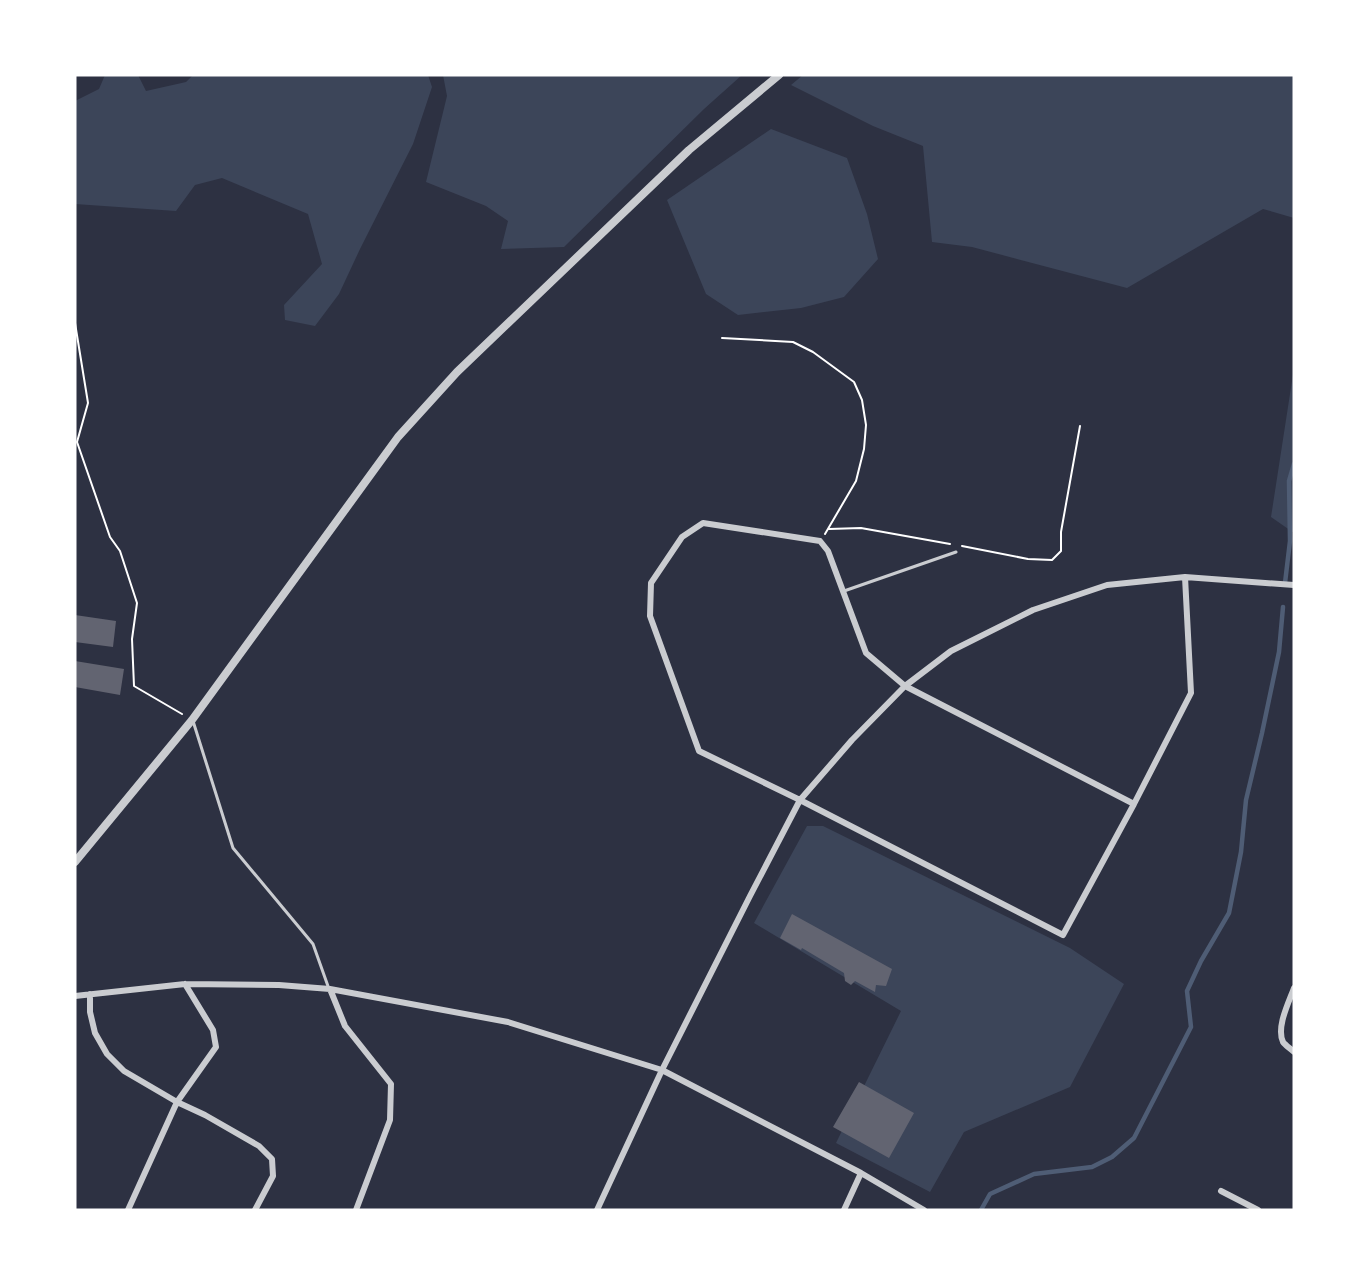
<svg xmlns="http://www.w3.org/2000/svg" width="1369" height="1285" font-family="Mulish,sans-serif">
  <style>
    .green { fill: #3c4559 }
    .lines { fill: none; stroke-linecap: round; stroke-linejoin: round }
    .stream { stroke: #4f5d75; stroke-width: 4.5 }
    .building { fill: #626471 }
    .path { stroke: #fff; stroke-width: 2 }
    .service { stroke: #caccd0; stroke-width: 3 }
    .minor { stroke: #caccd0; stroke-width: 6 }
    .tertiary { stroke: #caccd0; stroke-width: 8 }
  </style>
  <rect width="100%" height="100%" fill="#2d3142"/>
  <!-- green -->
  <path class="green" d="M105 75H138L146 91 186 82 193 75H428L432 87 413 144 360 249 339 294 315 326 285 320 284 305 322 264 308 214 222 178 195 185 176 211 75 204V101L99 89Z
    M443 75H742L704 109 564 247 501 249 508 221 486 206 426 182 447 96Z
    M803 75H1294V218L1263 209 1127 288 972 247 932 242 923 146 873 126 791 85Z
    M771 129 847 158 867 214 878 259 844 297 801 308 738 315 706 294 667 200Z
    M1294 368V533L1271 517Z
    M807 826H823L1070 948 1124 984 1070 1087 964 1132 930 1192 836 1143 901 1011 754 923Z"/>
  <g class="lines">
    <!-- stream -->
    <path class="stream" d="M1285 583 1290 541 1289 481 1294 464
      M981 1210 990 1194 1034 1174 1092 1167 1112 1157 1134 1138 1191 1027 1187 991 1201 961 1229 913 1241 852 1246 800 1262 733 1279 652 1283 607"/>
  </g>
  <!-- building -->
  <path class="building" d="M75 615 116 621 113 647 75 642Z
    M75 661 124 669 120 695 75 687Z
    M792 914 892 969 886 986 876 985 875 992 855 981 851 985 845 981 844 973 802 948 801 950 780 938Z
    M859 1082 914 1113 889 1158 833 1127Z"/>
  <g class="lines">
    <!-- path -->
    <path class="path" d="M75 323 88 403 77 442 110 537 120 551 137 603 132 639 134 686 182 714
      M722 338 793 342 813 352 854 382 862 400 866 425 864 449 856 481 825 534
      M829 529 861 528 950 544
      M962 546 1028 559 1052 560 1061 551V532L1080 426"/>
    <!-- service -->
    <path class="service" d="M844 591 956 552
      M193 721 233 848 313 944 329 989"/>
    <!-- minor -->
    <path class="minor" d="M1134 804 905 686 866 653 828 551 820 541 703 523 682 537 651 583 650 616 699 751 800 800 1063 935 1134 804 1191 693 1185 577
      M1294 988C1289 1002 1276 1027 1283 1042 1285 1045 1291 1049 1294 1052
      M330 989 345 1026 391 1084 390 1120 356 1210
      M90 994V1012L95 1033 107 1054 124 1071 177 1102 205 1115 259 1146 272 1159 273 1176 255 1210
      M75 996 185 984 279 985 330 989 508 1022 662 1070 861 1173 924 1210
      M1221 1191 1258 1210
      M128 1210 177 1102 216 1047 213 1030 185 984
      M597 1210 662 1070 750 896 800 800 852 740 905 686 951 651 1033 610 1107 585 1185 577 1294 585
      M844 1210 861 1173"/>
    <!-- tertiary -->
    <path class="tertiary" d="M75 862 192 720 398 437 457 372 689 150 779 75"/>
  </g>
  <!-- border -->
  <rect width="1369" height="1285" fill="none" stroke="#ffffff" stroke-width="153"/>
</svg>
